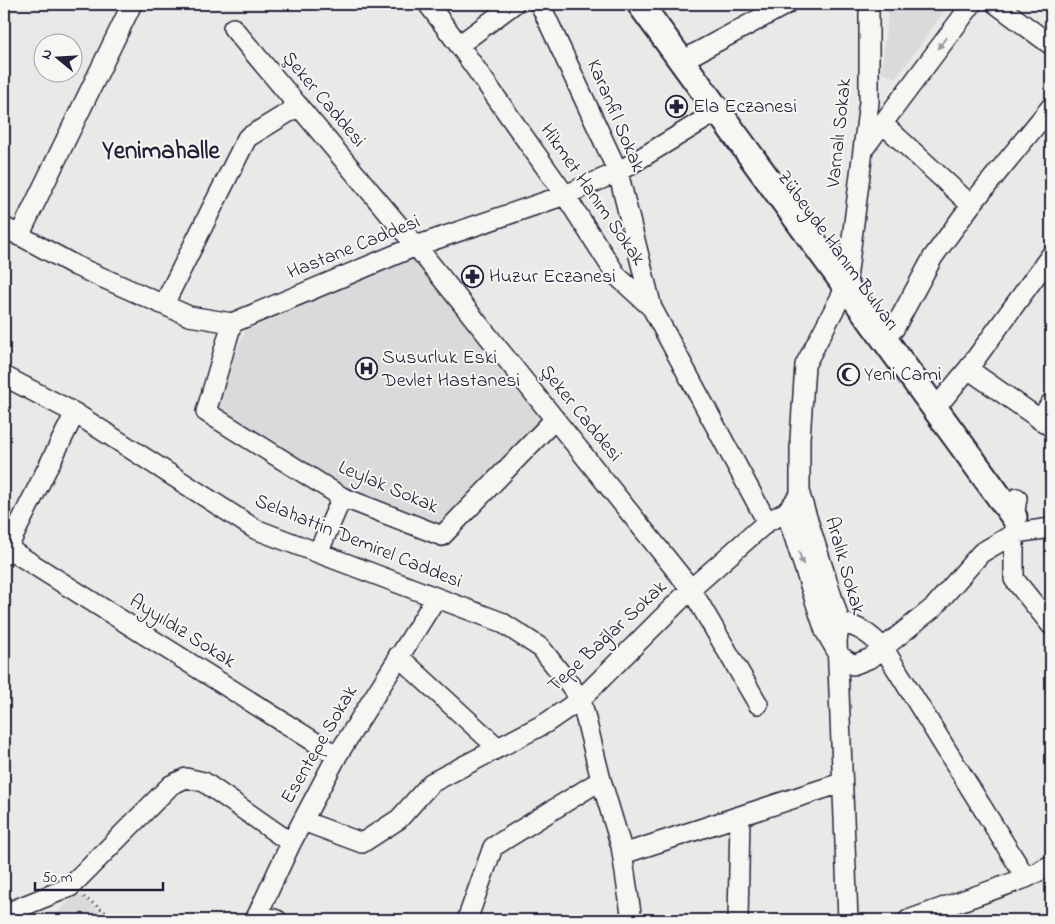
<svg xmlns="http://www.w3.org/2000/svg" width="1055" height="924" font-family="'Indie Flower',sans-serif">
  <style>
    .built { fill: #dadada }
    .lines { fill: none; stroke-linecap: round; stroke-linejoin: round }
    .minor-casing { stroke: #22223b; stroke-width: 22 }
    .major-casing { stroke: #22223b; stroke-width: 29 }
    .path { stroke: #22223b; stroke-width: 3; stroke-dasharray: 1 4; stroke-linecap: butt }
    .minor { stroke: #f6f6f2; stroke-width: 19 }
    .major { stroke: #f6f6f2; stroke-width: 25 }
    .oneway { fill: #9797a0 }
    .labels { text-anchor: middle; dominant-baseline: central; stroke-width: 4; stroke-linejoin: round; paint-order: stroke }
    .street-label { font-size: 20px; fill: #22223b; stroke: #f6f6f2 }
    .poi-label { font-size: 20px; fill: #22223b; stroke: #f6f6f2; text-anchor: start }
    .district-label { font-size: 25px; font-weight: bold; fill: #22223b; stroke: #f6f6f2 }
  </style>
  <rect width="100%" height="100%" fill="#e9e9e7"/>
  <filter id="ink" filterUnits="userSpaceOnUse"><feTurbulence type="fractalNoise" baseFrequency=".02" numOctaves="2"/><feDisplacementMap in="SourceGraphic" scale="10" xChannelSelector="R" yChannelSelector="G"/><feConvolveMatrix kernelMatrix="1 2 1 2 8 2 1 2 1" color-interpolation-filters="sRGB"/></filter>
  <g filter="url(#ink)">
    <!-- built -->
    <path class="built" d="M889 4H950L896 78 881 73Z
      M413 254 544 421 440 528 347 490 213 407 245 331Z
      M78 893 109 920H49Z"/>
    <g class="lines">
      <defs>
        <path id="minor" d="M428 4 459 45 565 195 617 276 652 308 767 522
          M540 4 618 172 652 308
          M996 4 1051 45
          M233 28 416 246 691 589 758 704
          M459 45 514 4
          M694 54 787 4
          M882 123 971 205
          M865 147 972 4
          M4 227 76 266 189 316 232 323 416 246 565 195 618 172 718 111
          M19 236 132 4
          M164 304 247 138 299 106
          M232 323 206 412 342 497 442 536 555 419
          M894 329 933 257 971 205 1051 107
          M968 369 1051 427
          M4 376 75 413 255 529 501 622 541 648 581 699 601 780 621 846 632 920
          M944 398 968 369 1051 255
          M1040 420 1051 403
          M1017 498 1014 517V579L1051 625
          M786 512 825 631 839 655 853 665 871 658 934 607 981 553 1015 533 1051 528
          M4 546 337 756
          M318 553 342 497
          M4 555 75 413
          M840 622C860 627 870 634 884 649L1026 878
          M398 656 498 748
          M303 821 362 843 399 819 431 783 546 723 581 699 691 589 767 522 786 512 800 495
          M623 854 841 783
          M4 914 70 887 171 785 186 778 204 782 291 843
          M258 914 277 920
          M255 920 291 843 337 756 436 598
          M467 920 493 847 601 780
          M738 920 740 816
          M848 920 837 641 840 622 800 495V439L805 365 846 287 869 102V4
          M908 920 1026 878 1051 865"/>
        <path id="major" d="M640 4 1014 517"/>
      </defs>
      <!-- minor casing -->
      <use href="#minor" class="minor-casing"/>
      <!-- major casing -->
      <use href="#major" class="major-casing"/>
      <!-- path -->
      <path class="path" d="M84 897 116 920"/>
      <!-- minor -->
      <use href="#minor" class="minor"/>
      <!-- major -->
      <use href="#major" class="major"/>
    </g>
    <!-- one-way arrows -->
    <defs><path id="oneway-solid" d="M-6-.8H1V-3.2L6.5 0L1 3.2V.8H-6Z" transform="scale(1.25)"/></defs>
    <g class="oneway">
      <use href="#oneway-solid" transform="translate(942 43) rotate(127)"/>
      <use href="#oneway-solid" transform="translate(801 558) rotate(72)"/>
    </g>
  </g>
  <!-- icons -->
  <defs>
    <symbol id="pharmacy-ring" viewBox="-11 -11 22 22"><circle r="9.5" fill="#f6f6f2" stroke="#22223b" stroke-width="1.5"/><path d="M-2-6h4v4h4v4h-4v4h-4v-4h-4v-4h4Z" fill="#22223b"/></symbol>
    <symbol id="hospital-ring" viewBox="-11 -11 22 22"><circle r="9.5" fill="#f6f6f2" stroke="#22223b" stroke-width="1.5"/><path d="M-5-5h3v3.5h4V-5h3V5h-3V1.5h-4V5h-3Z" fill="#22223b"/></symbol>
    <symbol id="mosque-ring" viewBox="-11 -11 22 22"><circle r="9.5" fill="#f6f6f2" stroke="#22223b" stroke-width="1.5"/><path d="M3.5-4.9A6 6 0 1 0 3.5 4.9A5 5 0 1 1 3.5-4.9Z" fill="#22223b"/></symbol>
  </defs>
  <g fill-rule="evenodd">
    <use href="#pharmacy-ring" x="664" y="94" width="25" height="25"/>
    <use href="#pharmacy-ring" x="460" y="264" width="25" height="25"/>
    <use href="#hospital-ring" x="354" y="356" width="25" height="25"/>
    <use href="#mosque-ring" x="836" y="362" width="25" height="25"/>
  </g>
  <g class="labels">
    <!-- street labels -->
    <g class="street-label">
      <text transform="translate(323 100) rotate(50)">Şeker Caddesi</text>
      <text transform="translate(615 116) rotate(67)">Karanfil Sokak</text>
      <text transform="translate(840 133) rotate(-84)">Varnalı Sokak</text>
      <text transform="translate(592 195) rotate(55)">Hikmet Hanım Sokak</text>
      <text transform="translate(354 248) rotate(-22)">Hastane Caddesi</text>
      <text transform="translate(837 251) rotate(54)">Zübeyde Hanım Bulvarı</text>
      <text transform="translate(580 414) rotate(51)">Şeker Caddesi</text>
      <text transform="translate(388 488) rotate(23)">Leylak Sokak</text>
      <text transform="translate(358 542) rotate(22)">Selahattin Demirel Caddesi</text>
      <text transform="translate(844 566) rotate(74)">Aralık Sokak</text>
      <text transform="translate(182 632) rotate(32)">Ayyıldız Sokak</text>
      <text transform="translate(608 637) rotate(-43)">Tepe Bağlar Sokak</text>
      <text transform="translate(320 745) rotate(-60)">Esentepe Sokak</text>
    </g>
    <!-- poi labels -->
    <g class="poi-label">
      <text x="693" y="107">Ela Eczanesi</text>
      <text x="489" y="277">Huzur Eczanesi</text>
      <text x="382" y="358">Susurluk Eski<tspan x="382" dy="23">Devlet Hastanesi</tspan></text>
      <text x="864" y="375">Yeni Cami</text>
    </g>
    <!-- district labels -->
    <g class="district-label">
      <text x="161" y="152">Yenimahalle</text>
    </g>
  </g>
  <!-- margin -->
  <rect width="1055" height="924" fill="none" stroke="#f6f6f2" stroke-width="20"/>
  <rect x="10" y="10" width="1035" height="904" fill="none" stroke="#22223b" stroke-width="2" filter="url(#ink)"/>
  <!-- north arrow -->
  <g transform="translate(58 58) rotate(288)"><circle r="24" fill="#f6f6f2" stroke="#a1a1a9"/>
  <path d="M0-4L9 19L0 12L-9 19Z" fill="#22223b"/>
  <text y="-8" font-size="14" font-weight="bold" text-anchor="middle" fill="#22223b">N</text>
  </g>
  <!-- scale -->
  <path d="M35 882v8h128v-8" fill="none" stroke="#22223b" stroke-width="2.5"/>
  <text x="42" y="882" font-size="15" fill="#22223b" stroke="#f6f6f2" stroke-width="4" paint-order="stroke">50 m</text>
</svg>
